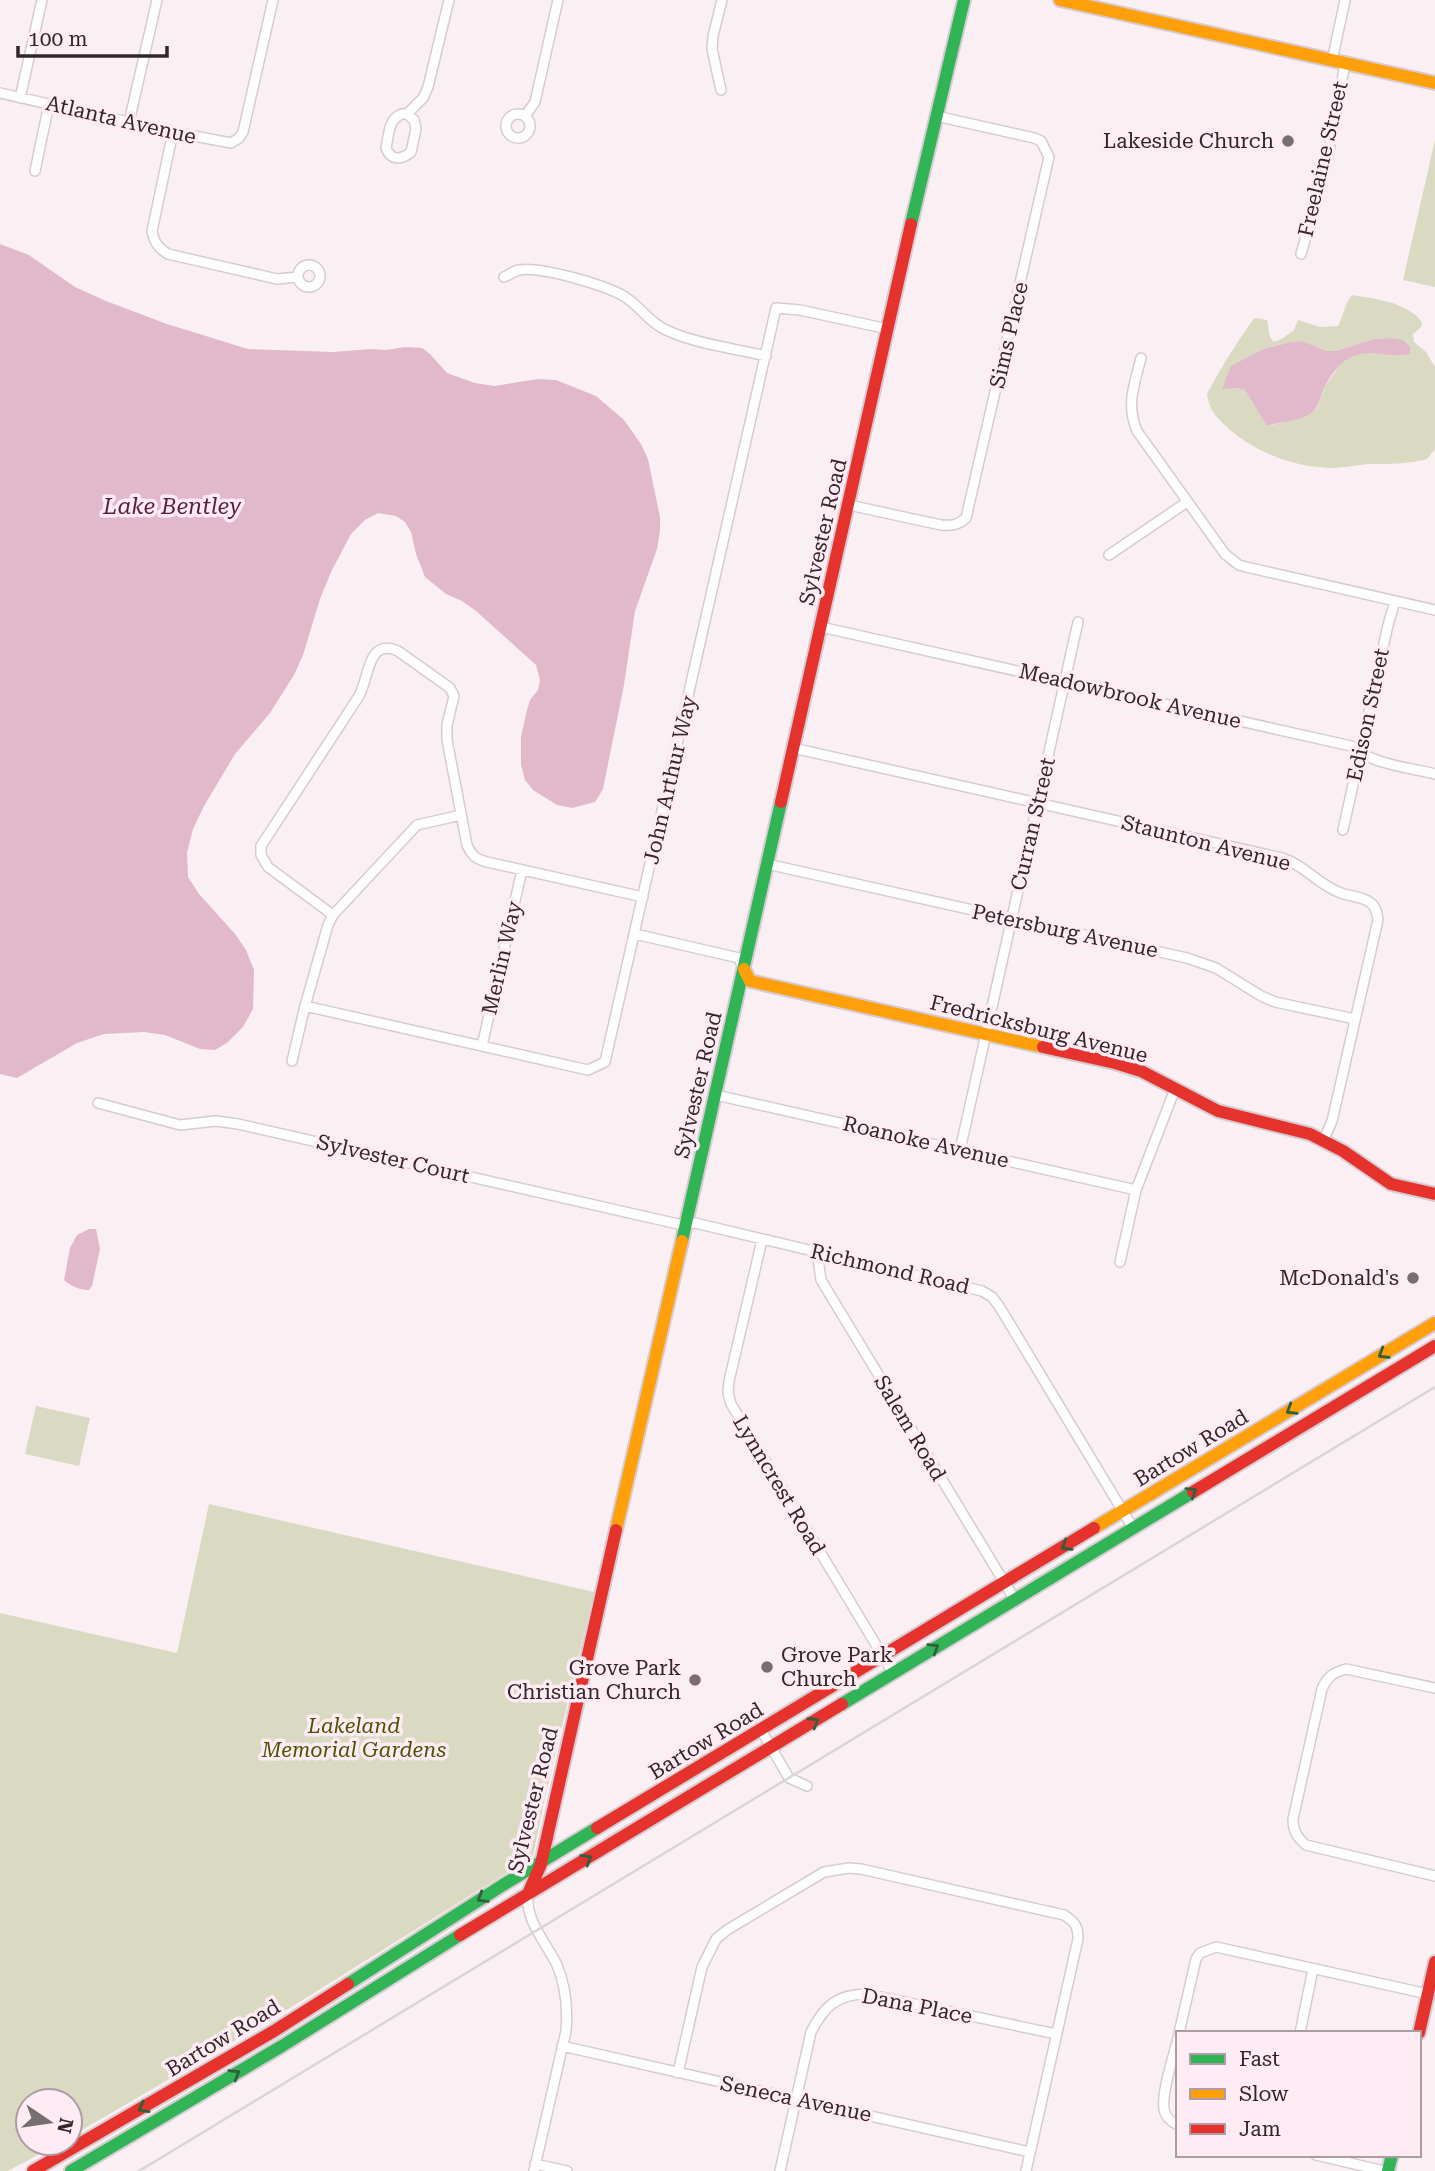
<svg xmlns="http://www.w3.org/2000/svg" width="1435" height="2171" font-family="'Roboto Serif',serif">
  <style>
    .green { fill: #dad9c2; fill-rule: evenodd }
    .water { fill: #e1b9cb }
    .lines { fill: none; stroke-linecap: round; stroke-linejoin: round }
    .street-casing { stroke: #d6cbd0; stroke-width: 12 }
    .fast-casing { stroke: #d6cbd0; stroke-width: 16 }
    .slow-casing { stroke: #d6cbd0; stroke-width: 16 }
    .jam-casing { stroke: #d6cbd0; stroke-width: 16 }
    .street { stroke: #fefdfd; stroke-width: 9 }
    .fast { stroke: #30b455; stroke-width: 12 }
    .slow { stroke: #ff9f0a; stroke-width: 12 }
    .jam { stroke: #e5322d; stroke-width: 12 }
    .rail { stroke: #d9d6d7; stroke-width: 2.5 }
    .oneway { stroke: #315f3c }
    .poi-dot { fill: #786d71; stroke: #ffebf3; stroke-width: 2.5 }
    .labels { text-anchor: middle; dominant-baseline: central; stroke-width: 7; stroke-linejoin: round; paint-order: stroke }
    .street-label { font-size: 21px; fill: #32262b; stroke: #ffebf3 }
    .poi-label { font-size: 21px; fill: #32262b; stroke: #ffebf3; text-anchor: end }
    .park-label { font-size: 21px; font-style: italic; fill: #4c5400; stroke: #ffebf3 }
    .water-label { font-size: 23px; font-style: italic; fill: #5b1e3f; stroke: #ffebf3 }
  </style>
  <rect width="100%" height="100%" fill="#faf0f4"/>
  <!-- green -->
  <path class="green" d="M1435 140V287L1403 280Z
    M1352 295C1376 299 1407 302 1422 322L1421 327 1413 334 1414 342 1426 352 1435 367V449L1427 459C1408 464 1388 464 1369 464 1356 465 1344 468 1331 468 1294 467 1256 453 1228 428 1216 417 1209 410 1207 394 1220 369 1236 344 1252 321L1255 318 1267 320 1270 337 1274 342 1283 338 1294 330 1298 320 1320 327 1338 326C1344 315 1344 305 1352 295ZM1391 338 1403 356 1372 351 1353 355 1342 362 1325 386 1317 408 1307 416 1268 426 1245 390 1236 388 1264 349 1290 342 1303 341 1326 351H1336L1374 339Z
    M36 1406 90 1418 79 1466 25 1454Z
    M209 1504 594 1592 544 1802 533 1856 269 2021 70 2137V2101H28V2143H60L8 2171H0V1613L177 1653Z"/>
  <!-- water -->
  <path class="water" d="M0 244 29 255 75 287 106 301 167 324 248 349 333 352 371 349 386 350 405 347 422 348 430 354 447 373 475 383 494 386 538 379 556 380 596 396 624 420 641 444 648 459 660 517V531L657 549 635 611 624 685 603 789 595 802 572 808 557 805 533 790 525 780 521 765V737L527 710 530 700 538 690 540 680 536 665 476 611 462 601 446 594 425 577 416 554 411 532 405 522 396 516 378 513 365 520 351 534 331 572 320 599 303 655 294 675 270 713 235 754 204 806 193 829 187 853 188 877 199 894 236 935 246 950 254 970 253 1009 243 1027 227 1043 215 1050 200 1049 165 1035 144 1032 104 1034 77 1043 17 1078 0 1074Z
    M1391 338 1403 340 1410 347V354C1390 359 1371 347 1351 357 1340 362 1331 375 1325 386 1320 396 1320 407 1310 414 1298 422 1280 421 1267 426L1245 390 1236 388 1222 389 1231 366 1264 349 1290 342 1303 341 1326 351H1336L1374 339Z
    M89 1229H96L100 1249 92 1286 89 1290C80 1290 70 1286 64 1280L70 1248 77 1235Z"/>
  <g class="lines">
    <defs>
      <path id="street" d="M1332 61 1345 0
        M721 90 712 49 713 36 722 0
        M0 93 173 132 231 143 239 138 243 132 273 0
        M20 98 42 0
        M402 114H407L414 120 416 129 411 152C401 160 391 161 386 148 389 135 388 119 402 114Z
        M407 114 423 98 428 87 449 0
        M506 126a12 12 0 1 1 24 0a12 12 0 1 1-24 0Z
        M525 116 535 102 558 0
        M129 122 157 0
        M173 132 152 231C154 242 158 248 168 254L277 279 298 277
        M35 171 49 104
        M1301 254 1327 162 1345 64
        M298 276a11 11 0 1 1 22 0a11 11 0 1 1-22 0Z
        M504 277C509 275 514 271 519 270 540 266 611 286 628 299 641 308 650 323 666 330 696 344 733 348 766 356
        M1141 358C1134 386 1126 404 1137 431L1225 554 1239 565 1246 567 1435 610
        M849 505 941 525C952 526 958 525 966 518L1049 157 1041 141 1034 138 936 116
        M1109 555 1187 502
        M821 627 1351 746C1374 765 1407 767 1435 774
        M793 748 1282 858C1305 865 1318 885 1341 893 1351 897 1364 896 1372 904 1377 909 1377 914 1378 920L1332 1121 1324 1139
        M1343 830 1388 625 1395 601
        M767 864 1187 958 1216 968 1261 996 1275 1002 1355 1019
        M333 915 268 867 261 855V846L359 696C369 679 367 637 398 651L450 688 454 696 447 725V740L467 845C472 856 476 859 487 862L643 897
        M635 934 739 958 743 968
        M305 1006 588 1070 605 1062 776 308 800 310 888 329
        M482 1046 522 870
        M292 1061 305 1006 328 925 333 915 417 825 461 815
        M716 1095 1136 1190
        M98 1103 180 1125 216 1121 238 1124 678 1224 695 1223 982 1291 992 1297 999 1306 1133 1528
        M960 1150 1078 622
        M762 1240 729 1381 728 1393 731 1404 893 1673
        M817 1252 821 1280 1015 1600
        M1120 1262 1136 1190 1175 1089
        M1435 1688 1346 1669C1334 1672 1327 1677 1322 1689L1293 1819C1293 1831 1297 1837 1306 1845L1435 1876
        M761 1730 789 1778 807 1786
        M528 1894C525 1921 546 1942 557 1965 566 1987 568 2008 566 2031L534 2171
        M1179 2033 1196 1959 1200 1953 1216 1947 1428 1994
        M1300 2033 1313 1969
        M1178 2038C1174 2055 1161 2093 1164 2109 1165 2116 1171 2122 1178 2125
        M562 2046 1030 2152
        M678 2073 702 1967 716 1939 727 1930 824 1872 849 1868 861 1869 1064 1915C1075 1922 1078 1926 1078 1939L1026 2171
        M1316 2155 1384 2171
        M535 2164 567 2171
        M780 2171 811 2032C824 2007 836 1994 867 1994L1056 2034"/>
      <path id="fast" d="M911 224 964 0
        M682 1241 781 802
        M842 1704 1193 1492
        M348 1984 503 1885 597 1828
        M71 2171 282 2046 460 1935
        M1388 2171 1392 2155"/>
      <path id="slow" d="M1060 0 1435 83
        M744 969 750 981 1043 1047
        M1094 1528 1435 1323
        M616 1530 682 1241"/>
      <path id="jam" d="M781 802 911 224
        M1043 1047 1115 1063 1141 1071 1218 1111 1310 1134 1343 1151 1391 1184 1435 1194
        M1193 1492 1435 1346
        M597 1828 1094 1528
        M528 1894 541 1864 616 1530
        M460 1935 842 1704
        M1419 2033 1435 1962
        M33 2171 274 2031 348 1984"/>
    </defs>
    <!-- street casing -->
    <use href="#street" class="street-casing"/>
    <!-- fast casing -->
    <use href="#fast" class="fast-casing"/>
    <!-- slow casing -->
    <use href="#slow" class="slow-casing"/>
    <!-- jam casing -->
    <use href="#jam" class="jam-casing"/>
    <!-- street -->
    <use href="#street" class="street"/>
    <!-- fast -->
    <use href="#fast" class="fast"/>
    <!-- slow -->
    <use href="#slow" class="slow"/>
    <!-- jam -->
    <use href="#jam" class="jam"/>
    <!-- rail -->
    <path class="rail" d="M139 2171 1435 1387"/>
  </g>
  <!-- one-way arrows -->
  <defs><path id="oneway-chevron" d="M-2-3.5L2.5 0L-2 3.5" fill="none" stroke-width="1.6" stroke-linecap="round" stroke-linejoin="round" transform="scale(1.75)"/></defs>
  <g class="oneway">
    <use href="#oneway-chevron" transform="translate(1383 1354) rotate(149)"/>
    <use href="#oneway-chevron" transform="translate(1291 1410) rotate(149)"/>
    <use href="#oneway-chevron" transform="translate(1192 1492) rotate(-31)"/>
    <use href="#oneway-chevron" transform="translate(1066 1546) rotate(149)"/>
    <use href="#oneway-chevron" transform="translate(934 1648) rotate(-31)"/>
    <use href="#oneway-chevron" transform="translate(814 1722) rotate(-31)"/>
    <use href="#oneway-chevron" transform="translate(587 1859) rotate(-31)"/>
    <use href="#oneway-chevron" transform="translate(482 1898) rotate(148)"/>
    <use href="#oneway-chevron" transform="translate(235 2074) rotate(-31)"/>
    <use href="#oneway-chevron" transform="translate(143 2108) rotate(151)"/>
  </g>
  <!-- markers -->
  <g class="poi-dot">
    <circle cx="1288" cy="141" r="7"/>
    <circle cx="1413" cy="1278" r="7"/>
    <circle cx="767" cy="1667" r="7"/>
    <circle cx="695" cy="1680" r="7"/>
  </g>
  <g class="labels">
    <!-- street labels -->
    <g class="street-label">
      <text transform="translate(121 120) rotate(13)">Atlanta Avenue</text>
      <text transform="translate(1323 159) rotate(-77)">Freelaine Street</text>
      <text transform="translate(1009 335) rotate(-77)">Sims Place</text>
      <text transform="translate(823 532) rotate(-77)">Sylvester Road</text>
      <text transform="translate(1130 696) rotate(13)">Meadowbrook Avenue</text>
      <text transform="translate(1368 715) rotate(-78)">Edison Street</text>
      <text transform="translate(670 780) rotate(-77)">John Arthur Way</text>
      <text transform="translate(1033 824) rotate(-77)">Curran Street</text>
      <text transform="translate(1206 843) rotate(14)">Staunton Avenue</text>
      <text transform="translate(1065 931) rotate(12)">Petersburg Avenue</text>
      <text transform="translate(502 958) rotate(-77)">Merlin Way</text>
      <text transform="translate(1039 1029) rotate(14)">Fredricksburg Avenue</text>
      <text transform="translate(698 1085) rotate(-77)">Sylvester Road</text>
      <text transform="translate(926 1142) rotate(13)">Roanoke Avenue</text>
      <text transform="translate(393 1159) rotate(13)">Sylvester Court</text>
      <text transform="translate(890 1269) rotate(13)">Richmond Road</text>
      <text transform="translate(910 1428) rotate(59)">Salem Road</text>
      <text transform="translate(1191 1448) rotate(-31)">Bartow Road</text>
      <text transform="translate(779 1485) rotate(59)">Lynncrest Road</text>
      <text transform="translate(706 1741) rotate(-31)">Bartow Road</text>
      <text transform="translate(533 1800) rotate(-76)">Sylvester Road</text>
      <text transform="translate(917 2006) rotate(11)">Dana Place</text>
      <text transform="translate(223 2038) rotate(-31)">Bartow Road</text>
      <text transform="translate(796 2099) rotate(12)">Seneca Avenue</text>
    </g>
    <!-- poi labels -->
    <g class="poi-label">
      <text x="1274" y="141">Lakeside Church</text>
      <text x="1399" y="1278">McDonald's</text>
      <text x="781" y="1655" text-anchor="start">Grove Park<tspan x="781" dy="24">Church</tspan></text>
      <text x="681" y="1668">Grove Park<tspan x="681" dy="24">Christian Church</tspan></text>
    </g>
    <!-- park labels -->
    <g class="park-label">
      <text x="354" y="1726">Lakeland<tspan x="354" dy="24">Memorial Gardens</tspan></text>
    </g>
    <!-- water labels -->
    <g class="water-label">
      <text x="172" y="506">Lake Bentley</text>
    </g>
  </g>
  <!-- legend -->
  <rect x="1176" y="2031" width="245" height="126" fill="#ffebf3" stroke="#ad9ca3" stroke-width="2"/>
  <rect x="1190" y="2054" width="35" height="10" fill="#30b455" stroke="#ad9ca3" stroke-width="2"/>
  <text x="1239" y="2066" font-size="21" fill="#32262b">Fast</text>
  <rect x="1190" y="2089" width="35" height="10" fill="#ff9f0a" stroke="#ad9ca3" stroke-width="2"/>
  <text x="1239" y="2101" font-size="21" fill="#32262b">Slow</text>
  <rect x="1190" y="2124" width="35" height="10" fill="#e5322d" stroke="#ad9ca3" stroke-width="2"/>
  <text x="1239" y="2136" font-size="21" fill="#32262b">Jam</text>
  <!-- north arrow -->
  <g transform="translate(49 2122) rotate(103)"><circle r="33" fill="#ffebf3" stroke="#ad9ca3" stroke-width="2"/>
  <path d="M0-5L12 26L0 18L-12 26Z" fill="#786d71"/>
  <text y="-10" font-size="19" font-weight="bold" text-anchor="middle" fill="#32262b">N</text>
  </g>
  <!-- scale -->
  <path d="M18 46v10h149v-10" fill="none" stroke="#32262b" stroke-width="3.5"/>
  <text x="28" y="46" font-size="21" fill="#32262b" stroke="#ffebf3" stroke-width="5" paint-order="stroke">100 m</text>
</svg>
